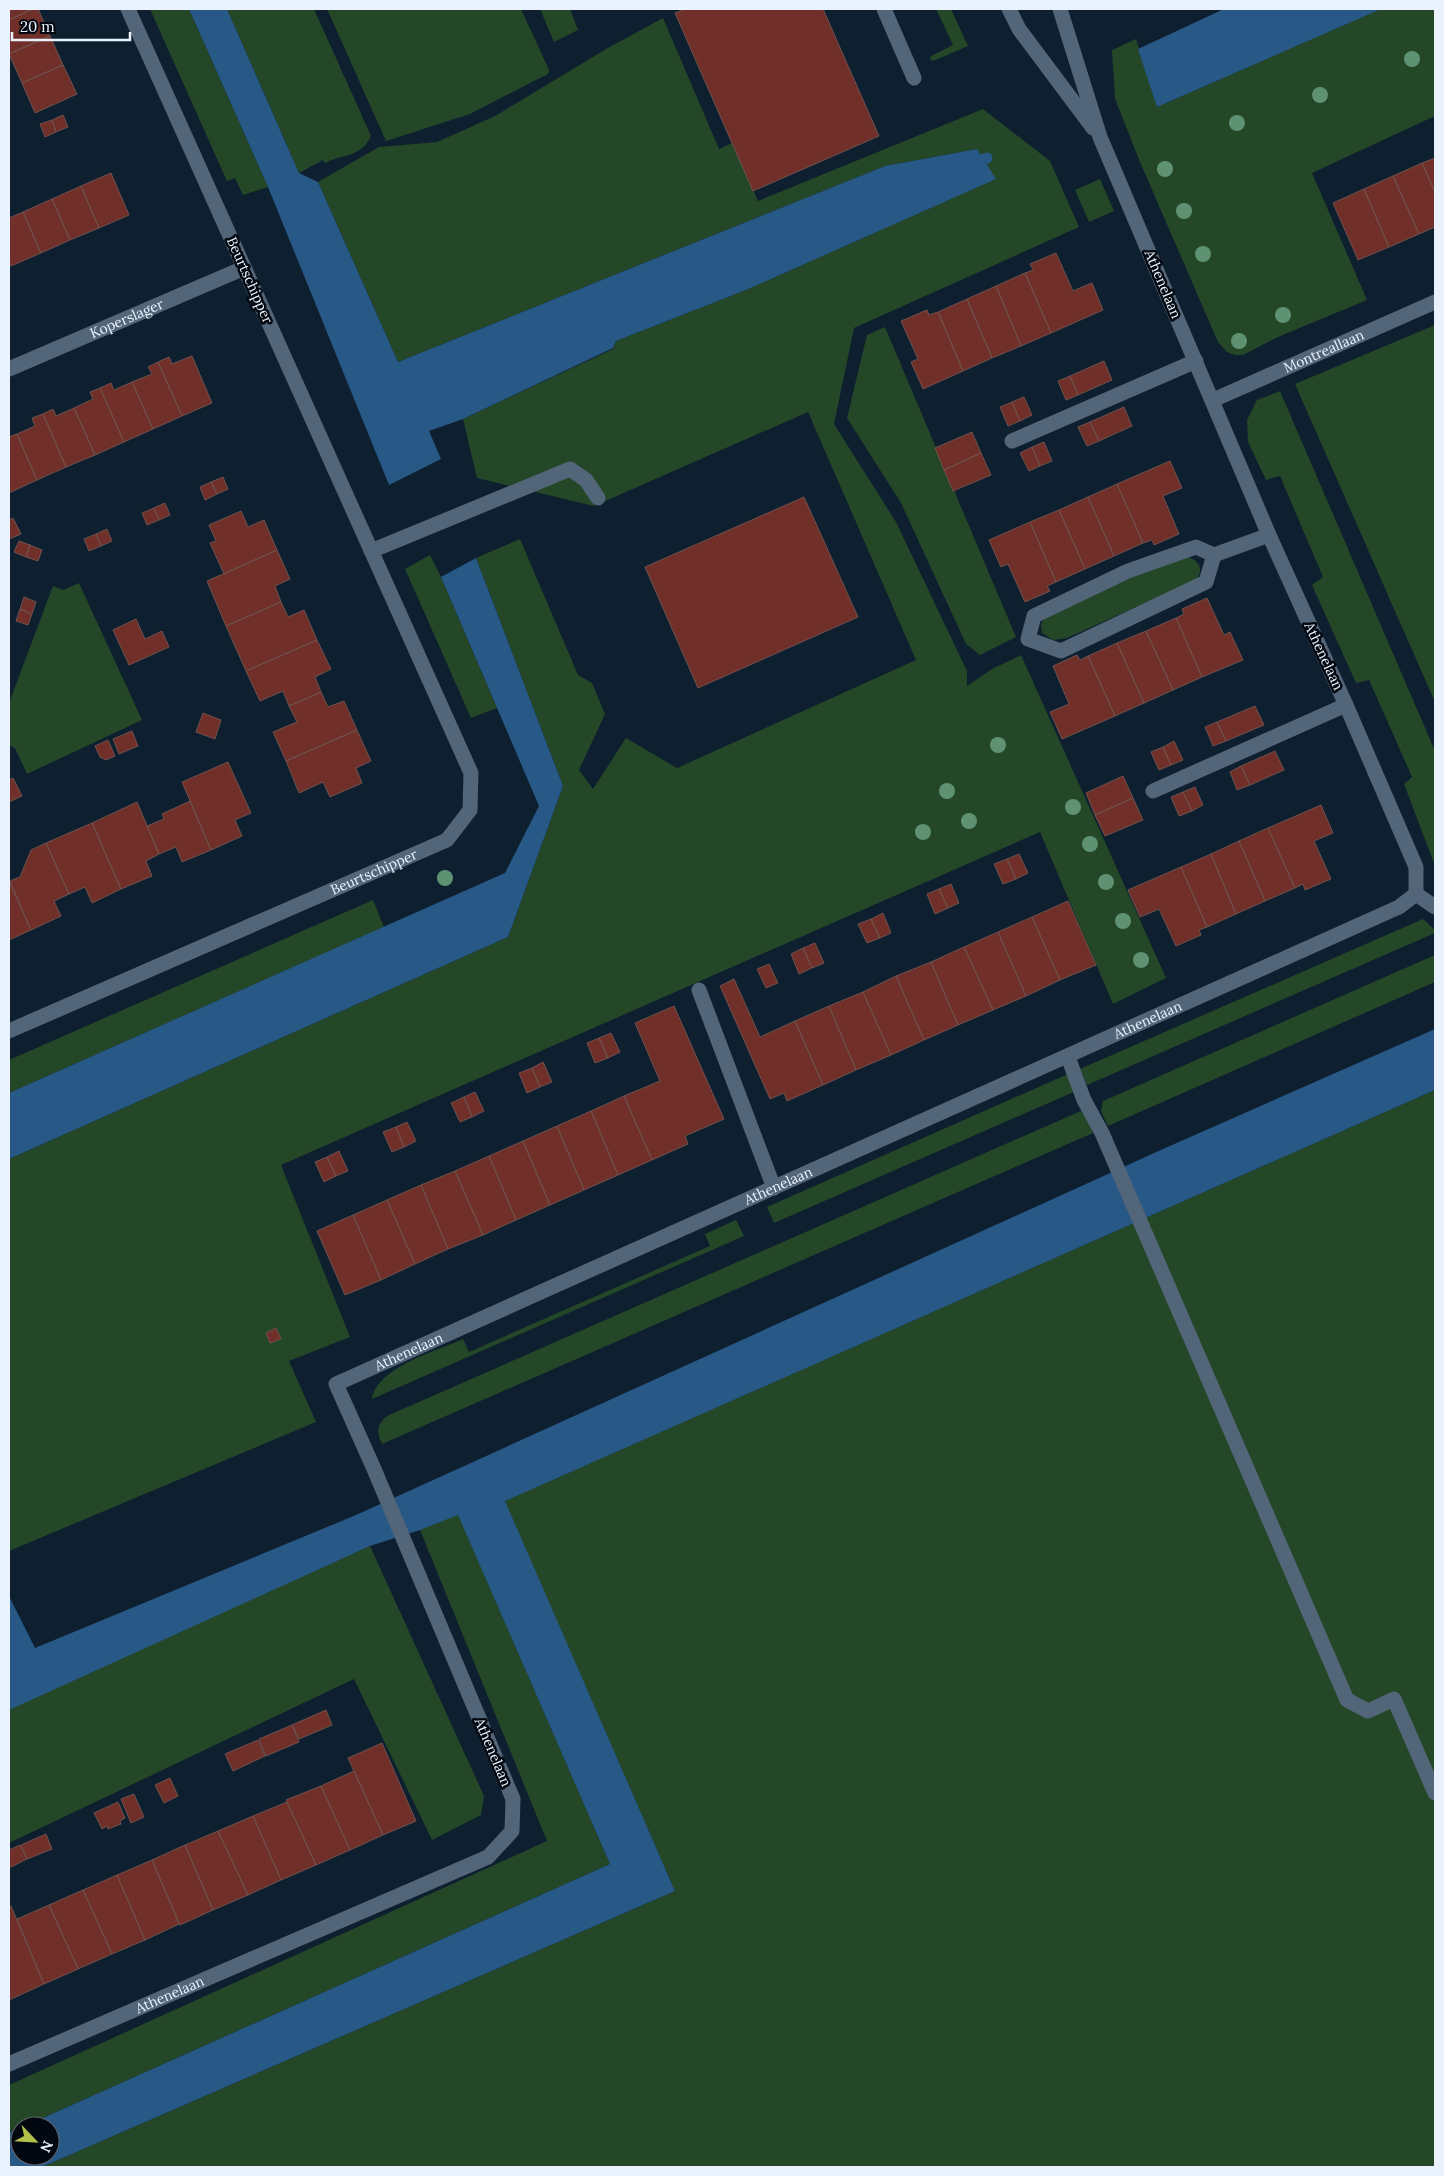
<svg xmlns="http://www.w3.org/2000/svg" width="1444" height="2176" font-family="Lora,serif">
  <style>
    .green { fill: #234727 }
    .water { fill: #275886 }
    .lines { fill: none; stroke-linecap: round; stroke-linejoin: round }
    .stream { stroke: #275886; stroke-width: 11 }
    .building { fill: #703029; stroke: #6f524e }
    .minor { stroke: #526579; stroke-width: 15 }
    .tree { fill: #5f9273 }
    .labels { text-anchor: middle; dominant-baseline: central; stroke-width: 5; stroke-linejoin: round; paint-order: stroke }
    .street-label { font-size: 14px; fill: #eaf3fd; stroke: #030810 }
  </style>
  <rect width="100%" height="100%" fill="#0e1f30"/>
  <!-- green -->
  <path class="green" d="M150 9H189L268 187 243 195 235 178 227 181Z
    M227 9H314L371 136C361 158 342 154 325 163L323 160 299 173Z
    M327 9H521L549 70 548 74 532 82 470 114 386 141Z
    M540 9H570L578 30 554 42Z
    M936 9H951L968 46 933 61 930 59 931 56 953 45Z
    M1380 9H1435V116L1312 173 1367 300 1278 337 1243 355H1235L1227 352 1218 342 1140 162 1115 99 1112 50 1136 39 1157 107Z
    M663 18 719 149 732 143 758 201 983 109 1050 161 1079 227 854 328 834 424 896 522 967 671V686L992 669 1021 655 1166 978 1113 1004 1040 832 281 1165 350 1337 289 1361 316 1422 9 1551V1159L508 937 563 786 476 558 520 539 578 675 592 683 605 714 579 770 593 789 626 738 677 768 916 660 808 412 594 506 477 478 463 419 613 349 616 341 746 290 995 179 977 149 885 166 398 362 318 182 379 147 437 142 495 116 606 49Z
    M1100 179 1114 211 1089 222 1075 190Z
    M1435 325V702L1295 384Z
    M885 327 1016 637 980 655 966 644 901 503 847 418 867 335Z
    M1280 391 1435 751V866L1404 784 1412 777 1369 680 1356 683 1312 585 1323 577 1280 476 1266 480 1248 442 1247 420 1257 400Z
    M430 555 441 577 497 708 471 718 405 569Z
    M1187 557C1200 560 1204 570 1196 580L1067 638 1053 640 1042 633 1041 625 1043 620 1062 608 1169 561Z
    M79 583 142 720 27 774 15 748 9 745V703L53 586 63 590Z
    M373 900 384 927 9 1093V1060Z
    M1423 919 1435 930V933L1087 1085 1080 1069Z
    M1435 955V982L1108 1126 1101 1111 1103 1101Z
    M1068 1074 1076 1091 774 1223 767 1207Z
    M1435 1090V2167H42L675 1891 504 1501Z
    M1083 1110 1093 1133 382 1444C376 1432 377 1424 387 1416Z
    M736 1220 744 1236 372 1399C377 1367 437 1351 463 1339L469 1352 710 1246 705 1234Z
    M458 1514 610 1864 25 2126H20V2128L9 2133V2085L547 1841 420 1530Z
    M370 1546 484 1796 481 1815 432 1840 354 1679 9 1843V1708Z"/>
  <!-- water -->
  <path class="water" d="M189 9H227L299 173 318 182 398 362 885 166 977 149 996 179 746 290 616 341 613 348 463 419 429 431 441 459 389 485 268 187Z
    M1224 9H1381L1157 107 1138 49Z
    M476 558 563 786 508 937 9 1159V1093L505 873 539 806 441 577Z
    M1435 1029V1090L505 1501 675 1891 42 2167H9V2133L20 2128V2156H50V2126H25L610 1864 458 1515 420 1530 370 1546 9 1710V1596L35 1648 356 1515 1163 1149Z"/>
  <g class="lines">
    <!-- stream -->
    <path class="stream" d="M969 165 987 158"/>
  </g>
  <!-- building -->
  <path class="building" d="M9 9H33L9 20Z
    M33 9H38L50 36 9 54V20Z
    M685 9H823L879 136 753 191 675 13Z
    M50 36 63 65 22 83 9 54Z
    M63 65 77 94 35 113 22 83Z
    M63 115 68 127 56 132 52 120Z
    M52 120 56 132 45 137 40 124Z
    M1435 158V192L1422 163Z
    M1422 163 1435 192V227L1419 234 1393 176Z
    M111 173 129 215 99 228 81 186Z
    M1393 176 1419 234 1389 247 1364 189Z
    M81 186 99 228 70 240 52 199Z
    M1364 189 1389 247 1358 260 1333 203Z
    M52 199 70 240 41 253 23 212Z
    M23 212 41 253 11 266 9 262V218Z
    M1056 253 1073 291 1092 283 1103 310 1051 333 1025 273 1033 270 1030 264Z
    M1025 273 1051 333 1021 346 996 286Z
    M996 286 1021 346 992 358 967 299Z
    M967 299 992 358 963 371 938 312Z
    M927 310 929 315 938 312 963 371 923 389 911 362 918 359 901 321Z
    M192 356 212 403 182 416 158 362 169 357 172 364Z
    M1104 361 1112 380 1078 395 1070 376Z
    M158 362 182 416 153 429 132 382 152 374 148 367Z
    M1070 376 1078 395 1066 400 1058 381Z
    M132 382 153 429 124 442 100 388 111 383 114 390Z
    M100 388 124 442 95 455 74 408 93 399 90 392Z
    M1024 397 1032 415 1020 421 1012 402Z
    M1012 402 1020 421 1008 426 1000 407Z
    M1124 407 1132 426 1099 441 1090 422Z
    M74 408 95 455 66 467 43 414 53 409 56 416Z
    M43 414 66 467 37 480 17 434 35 426 32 418Z
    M1090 422 1099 441 1087 446 1078 427Z
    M972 432 981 453 944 470 935 448Z
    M17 434 37 480 9 493V437Z
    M1044 442 1052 461 1040 466 1032 447Z
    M1032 447 1040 466 1029 471 1020 453Z
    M981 453 991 475 953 491 944 470Z
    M1170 461 1182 488 1163 496 1179 534 1154 545 1152 540 1143 543 1117 484Z
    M223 477 228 489 217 494 211 482Z
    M211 482 217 494 205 500 200 487Z
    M1117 484 1143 543 1114 556 1088 497Z
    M804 497 858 617 698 688 645 567Z
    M1088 497 1114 556 1085 569 1059 510Z
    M165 503 170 515 159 520 154 508Z
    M154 508 159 520 147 525 142 513Z
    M1059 510 1085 569 1056 582 1030 522Z
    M241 511 248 527 264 520 277 550 224 574 210 543 216 541 209 525Z
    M13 518 21 534 9 539V520Z
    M1030 522 1056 582 1047 586 1050 591 1025 602 1008 564 1001 567 989 540Z
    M107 529 112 541 101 546 96 534Z
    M96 534 101 546 89 551 84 539Z
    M19 541 30 545 26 557 14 552Z
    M30 545 42 550 38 561 26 557Z
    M277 550 290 579 275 586 281 602 226 626 207 581Z
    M24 597 36 602 32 614 20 609Z
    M1207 598 1224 635 1230 632 1243 660 1202 677 1176 618 1184 614 1182 609Z
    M281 602 288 617 304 610 317 640 246 671 226 626Z
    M20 609 32 614 28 625 16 621Z
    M1176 618 1202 677 1173 690 1146 631Z
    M136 619 145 639 162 631 169 647 129 665 113 630Z
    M1146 631 1173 690 1144 703 1117 643Z
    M317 640 331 669 315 677 321 692 289 706 283 691 260 701 246 671Z
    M1117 643 1144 703 1115 716 1088 656Z
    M1077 655 1080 660 1088 656 1115 716 1062 739 1050 712 1069 704 1053 666Z
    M321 692 328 707 344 701 357 730 286 761 273 732 297 722 289 706Z
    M1255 706 1264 725 1226 741 1217 722Z
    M203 713 221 720 215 739 196 732Z
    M1217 722 1226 741 1213 746 1205 727Z
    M357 730 371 761 356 768 362 783 330 797 323 782 299 793 286 761Z
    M132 731 138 746 119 754 113 739Z
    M108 740 115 756 106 760 100 757 95 746Z
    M1174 741 1183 760 1171 765 1163 747Z
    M1163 747 1171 765 1159 770 1151 752Z
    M1275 751 1284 770 1250 785 1241 766Z
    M228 762 251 813 235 820 242 836 211 850 182 782Z
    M1241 766 1250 785 1237 790 1230 772Z
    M1123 776 1133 798 1095 815 1086 793Z
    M13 778 22 796 9 802V780Z
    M1195 787 1203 805 1192 811 1183 792Z
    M1183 792 1192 811 1179 816 1171 797Z
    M1133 798 1143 820 1105 836 1095 815Z
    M190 801 211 850 182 862 176 847 159 854 147 826 164 819 162 814Z
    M137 802 159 854 146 861 152 876 121 889 92 823Z
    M1321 805 1333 833 1314 841 1331 879 1305 890 1303 884 1295 888 1268 828Z
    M92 823 121 889 92 903 85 887 69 894 46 843Z
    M1268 828 1295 888 1265 901 1239 841Z
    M1239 841 1265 901 1236 914 1211 854Z
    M46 843 69 894 54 901 61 916 31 930 10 881 20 877 31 850Z
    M1019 854 1028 873 1016 879 1007 859Z
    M1211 854 1236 914 1207 927 1181 867Z
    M1007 859 1016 879 1003 884 994 864Z
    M1181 867 1207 927 1199 930 1201 935 1176 946 1159 909 1140 917 1128 890Z
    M9 881 31 930 9 940Z
    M951 884 959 903 948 908 939 889Z
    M939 889 948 908 935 914 927 894Z
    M1068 901 1096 965 1060 980 1032 917Z
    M883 913 891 933 880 938 871 919Z
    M1032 917 1060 980 1026 996 998 932Z
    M871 919 880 938 867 943 858 924Z
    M998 932 1026 996 993 1010 964 947Z
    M815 943 824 963 812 968 803 948Z
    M964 947 993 1010 958 1025 931 962Z
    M803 948 812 968 799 974 791 954Z
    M931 962 958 1025 924 1040 896 976Z
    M769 964 778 983 766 988 757 969Z
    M896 976 924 1040 891 1055 863 992Z
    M734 979 760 1037 795 1021 823 1085 787 1101 784 1093 770 1099 720 986Z
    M863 992 891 1055 856 1070 829 1006Z
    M674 1006 724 1119 685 1136 688 1144 652 1160 624 1096 660 1081 635 1023Z
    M829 1006 856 1070 823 1085 795 1021Z
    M611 1033 620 1052 608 1058 599 1038Z
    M599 1038 608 1058 595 1063 587 1043Z
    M543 1062 552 1082 540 1087 532 1068Z
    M532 1068 540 1087 527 1093 519 1073Z
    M475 1092 484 1111 472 1117 464 1097Z
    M624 1096 652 1160 618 1175 591 1111Z
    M464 1097 472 1117 460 1122 451 1103Z
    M591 1111 618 1175 584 1190 557 1126Z
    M407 1122 416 1141 404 1147 396 1127Z
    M557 1126 584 1190 550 1205 523 1141Z
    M396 1127 404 1147 392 1152 383 1132Z
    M523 1141 550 1205 516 1220 489 1156Z
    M339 1151 348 1171 336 1176 327 1157Z
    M489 1156 516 1220 483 1235 455 1171Z
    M327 1157 336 1176 324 1182 315 1162Z
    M455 1171 483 1235 448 1249 421 1185Z
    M421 1185 448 1249 415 1264 387 1200Z
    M387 1200 415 1264 381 1280 353 1215Z
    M353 1215 381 1280 345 1295 317 1231Z
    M276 1328 281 1339 270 1343 266 1333Z
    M326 1710 332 1725 299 1739 292 1725Z
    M292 1725 299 1742 266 1756 259 1739Z
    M258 1740 265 1756 233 1771 225 1754Z
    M382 1743 416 1821 383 1835 348 1758Z
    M354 1771 383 1835 350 1850 321 1786Z
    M170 1778 178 1796 164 1803 155 1785Z
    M321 1786 350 1850 316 1865 286 1800Z
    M134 1794 144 1817 131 1823 121 1799Z
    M118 1802 125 1818 120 1821 121 1824 108 1829 107 1826 102 1829 94 1813Z
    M287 1802 316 1865 281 1880 253 1816Z
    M253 1816 281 1880 248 1895 218 1831Z
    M218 1831 248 1895 213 1910 185 1845Z
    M46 1834 52 1849 27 1859 21 1845Z
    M20 1845 27 1859 9 1868V1850Z
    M185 1845 213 1910 180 1925 152 1860Z
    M152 1860 179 1924 145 1940 117 1875Z
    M117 1875 145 1940 112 1954 83 1890Z
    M83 1890 112 1954 78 1969 49 1905Z
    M49 1905 78 1969 44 1984 17 1919Z
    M11 1906 44 1984 9 2000V1907Z"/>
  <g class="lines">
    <!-- minor -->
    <g class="minor">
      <path d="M884 9 914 78"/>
      <path d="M1009 9 1019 29 1093 128"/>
      <path id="s1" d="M9 369 244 268"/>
      <path id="s2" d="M1213 400 1435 302"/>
      <path d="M1012 441 1196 361"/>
      <path d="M371 551 570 469 586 480 598 498"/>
      <path d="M1214 555 1206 582 1061 651 1028 639 1034 616 1128 571 1196 547 1214 555 1269 535"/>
      <path d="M1153 791 1346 705"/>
      <path d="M1416 894 1435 907"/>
      <path d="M699 990 774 1188"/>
      <path id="s3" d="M9 1031 447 840 470 810 471 773 128 9"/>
      <path d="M1068 1057 1084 1100 1102 1133 1347 1700 1368 1711 1394 1699 1435 1793"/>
      <path id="s4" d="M9 2064 488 1857 512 1831 513 1799 374 1469 336 1384 1399 907 1416 894V867L1346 705 1269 535 1100 137 1060 9"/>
    </g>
  </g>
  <!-- trees -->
  <g class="tree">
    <circle cx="1412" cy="59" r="8"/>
    <circle cx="1320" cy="95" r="8"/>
    <circle cx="1237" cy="123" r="8"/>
    <circle cx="1165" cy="169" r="8"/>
    <circle cx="1184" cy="211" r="8"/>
    <circle cx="1203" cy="254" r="8"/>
    <circle cx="1283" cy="315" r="8"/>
    <circle cx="1239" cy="341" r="8"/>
    <circle cx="998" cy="745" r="8"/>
    <circle cx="947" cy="791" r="8"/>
    <circle cx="1073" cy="807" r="8"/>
    <circle cx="969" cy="821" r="8"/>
    <circle cx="923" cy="832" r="8"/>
    <circle cx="1090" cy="844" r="8"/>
    <circle cx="445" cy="878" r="8"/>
    <circle cx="1106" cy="882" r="8"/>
    <circle cx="1123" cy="921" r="8"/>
    <circle cx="1141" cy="960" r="8"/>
  </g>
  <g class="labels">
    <!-- street labels -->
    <g class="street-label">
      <text transform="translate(250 280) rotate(66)">Beurtschipper</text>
      <text transform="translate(1163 284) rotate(67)">Athenelaan</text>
      <text stroke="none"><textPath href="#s1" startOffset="128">Koperslager</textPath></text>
      <text stroke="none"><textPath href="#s2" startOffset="121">Montreallaan</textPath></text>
      <text transform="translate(1324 656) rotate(65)">Athenelaan</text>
      <text stroke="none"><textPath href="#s3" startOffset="398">Beurtschipper</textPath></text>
      <text stroke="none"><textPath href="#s4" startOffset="1930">Athenelaan</textPath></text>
      <text stroke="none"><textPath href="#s4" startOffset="1525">Athenelaan</textPath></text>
      <text stroke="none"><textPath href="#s4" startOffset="1120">Athenelaan</textPath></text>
      <text transform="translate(493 1752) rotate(67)">Athenelaan</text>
      <text stroke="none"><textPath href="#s4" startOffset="175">Athenelaan</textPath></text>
    </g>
  </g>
  <!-- border -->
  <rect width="1444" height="2176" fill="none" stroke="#eaf3fd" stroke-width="20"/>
  <!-- north arrow -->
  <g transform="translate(35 2141) rotate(115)"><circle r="24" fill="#030810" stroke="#5f666f"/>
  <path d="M0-4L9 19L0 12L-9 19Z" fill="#b3c24b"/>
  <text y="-8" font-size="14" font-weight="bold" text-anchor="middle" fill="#eaf3fd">N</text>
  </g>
  <!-- scale -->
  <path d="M12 32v8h118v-8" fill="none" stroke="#eaf3fd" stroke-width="2.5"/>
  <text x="20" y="32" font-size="15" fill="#eaf3fd" stroke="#030810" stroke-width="4" paint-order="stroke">20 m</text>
</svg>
